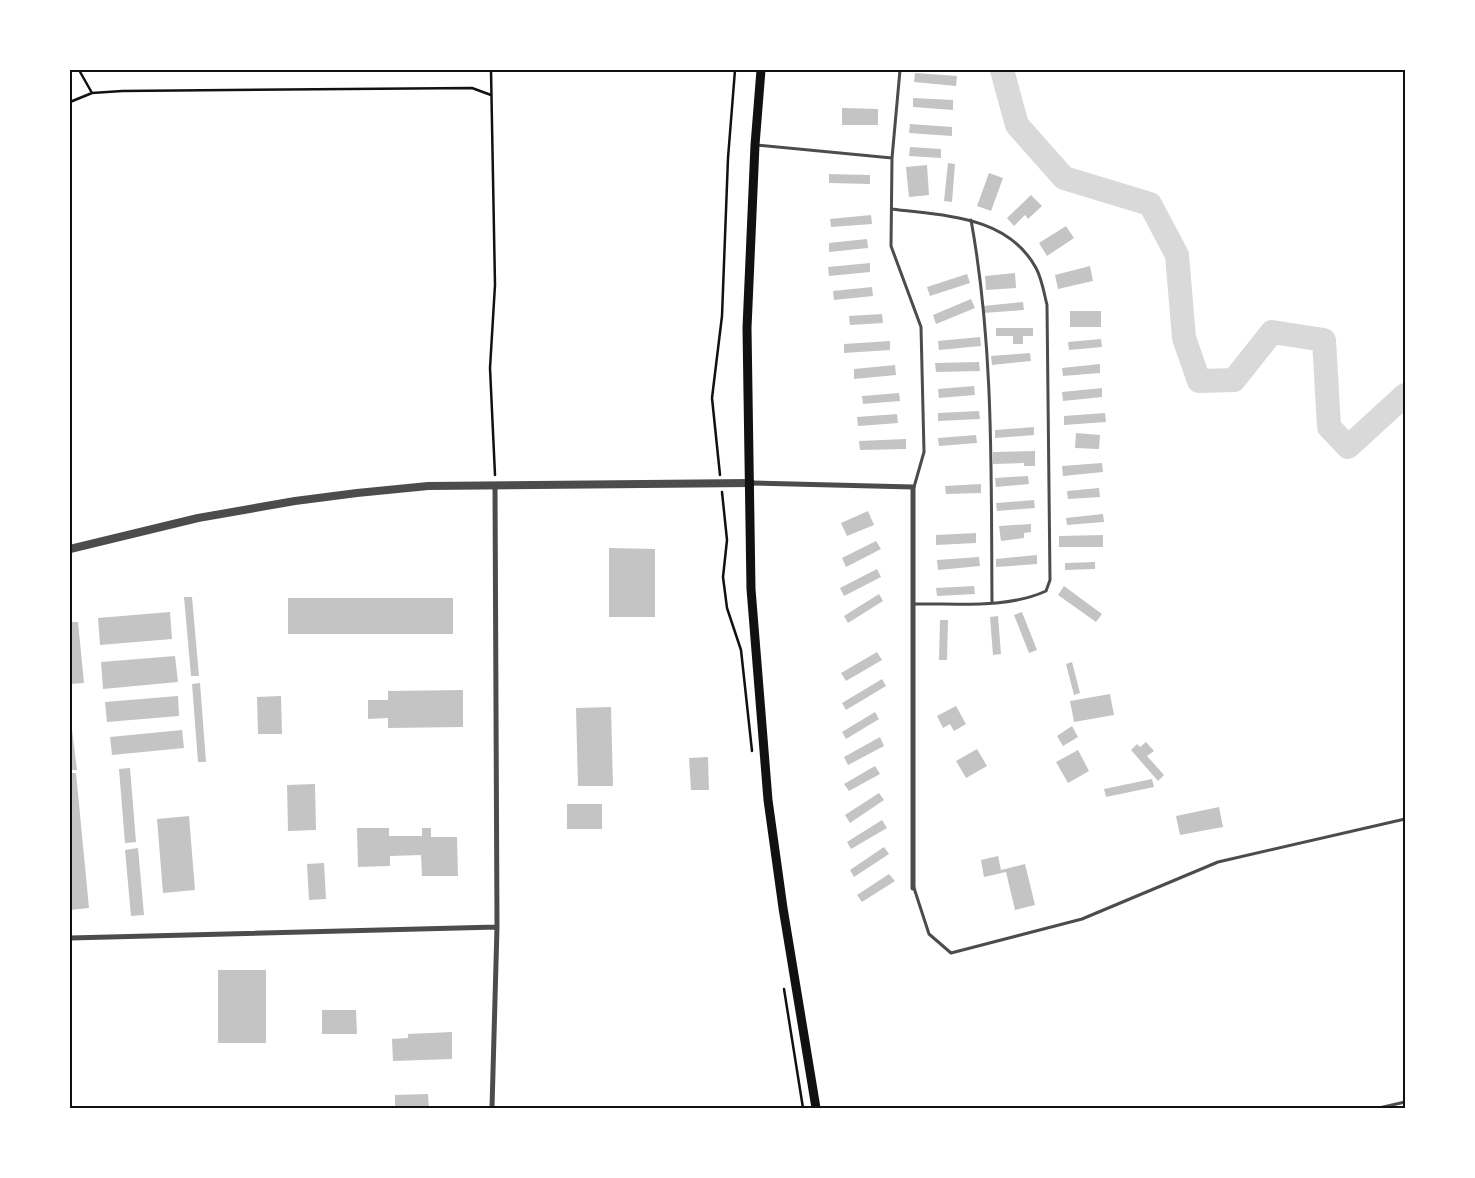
<svg xmlns="http://www.w3.org/2000/svg" width="1475" height="1178" font-family="Georgia,serif">
  <style>
    .lines { fill: none; stroke-linecap: round; stroke-linejoin: round }
    .river { stroke: #d9d9d9; stroke-width: 24 }
    .building { fill: #c4c4c4 }
    .path { stroke: #111; stroke-width: 2.5 }
    .service { stroke: #4c4c4c; stroke-width: 3 }
    .minor { stroke: #4c4c4c; stroke-width: 5 }
    .tertiary { stroke: #4c4c4c; stroke-width: 8 }
    .primary { stroke: #111; stroke-width: 9 }
    .neatline { fill: none; stroke: #111; stroke-width: 2 }
  </style>
  <rect width="100%" height="100%" fill="#fff"/>
  <g class="lines">
    <!-- river -->
    <path class="river" d="M1002 70 1017 125 1064 178 1150 204 1177 255 1184 338 1199 381 1234 380 1272 332 1324 340 1329 427 1348 447 1405 395"/>
  </g>
  <!-- building -->
  <path class="building" d="M915 73 957 76 956 86 914 82Z
    M913 98 953 100V110L913 107Z
    M842 108 878 109V125H842Z
    M910 124 952 127V136L909 133Z
    M910 147 941 149V158L909 156Z
    M948 163 955 164 952 202 944 201Z
    M927 165 929 195 909 197 906 167Z
    M989 173 1003 178 991 211 977 206Z
    M829 174 870 175V184L829 183Z
    M1031 195 1042 206 1028 219 1025 215 1014 226 1007 218Z
    M871 215 872 224 831 227 830 219Z
    M1066 226 1074 238 1047 256 1039 243Z
    M867 239 868 248 829 252V243Z
    M870 263V272L829 276 828 267Z
    M1090 266 1093 281 1058 289 1055 275Z
    M1015 273 1016 288 986 290 985 276Z
    M967 274 970 283 930 296 927 287Z
    M872 287 873 296 834 300 833 291Z
    M971 299 975 308 936 324 933 315Z
    M1023 302 1024 310 983 313V306Z
    M1070 311H1101V327H1070Z
    M882 314 883 323 850 325 849 316Z
    M996 328H1033V336H1023V344H1013V336H996Z
    M980 337 981 346 939 350 938 341Z
    M1101 339 1102 347 1069 350 1068 342Z
    M890 341V350L844 353V344Z
    M1030 353 1031 361 992 365 991 356Z
    M979 362 980 371 936 372 935 363Z
    M1100 364V373L1063 376 1062 368Z
    M895 365 896 375 854 379V369Z
    M974 386 975 395 939 398 938 389Z
    M1102 388V397L1063 401 1062 392Z
    M899 393 900 401 863 404 862 396Z
    M979 411 980 419 938 421V413Z
    M1105 413 1106 422 1064 425V416Z
    M897 414 898 423 858 426 857 417Z
    M1034 427V435L995 438V430Z
    M1076 433 1100 435 1099 449 1075 448Z
    M976 435 977 443 939 446 938 438Z
    M906 439V449L860 450 859 441Z
    M1035 451V466H1024V463L993 464V452Z
    M1102 463 1103 472 1063 476 1062 466Z
    M1028 476 1029 484 996 487 995 478Z
    M981 484V493L946 494 945 486Z
    M1099 488 1100 497 1068 499 1067 491Z
    M1034 500 1035 508 997 511 996 503Z
    M868 511 874 525 847 536 841 523Z
    M1103 514 1104 522 1067 525 1066 518Z
    M1031 524V532L1024 533V538L1001 541 999 526Z
    M976 533V543L936 545V535Z
    M1103 535V547H1059V536Z
    M876 541 881 549 846 567 842 558Z
    M609 548 655 549V617H609Z
    M1037 555V564L996 567V559Z
    M979 557 980 566 938 570 937 560Z
    M1095 562V569L1065 570V563Z
    M877 569 881 577 844 596 840 588Z
    M974 586 975 594 937 596 936 588Z
    M1064 586 1102 614 1096 622 1058 595Z
    M879 594 883 601 848 623 844 616Z
    M184 597H192L199 676H191Z
    M288 598H453V634H288Z
    M170 612 172 639 100 645 98 618Z
    M1022 612 1037 650 1029 653 1014 615Z
    M998 616 1001 654 993 655 990 617Z
    M940 620H948L947 660H939Z
    M70 622H78L84 683 70 684Z
    M877 652 882 660 846 681 841 673Z
    M175 656 178 682 103 689 101 662Z
    M1072 662 1080 693 1074 695 1066 664Z
    M882 679 886 686 846 710 842 703Z
    M200 683 206 762H198L192 684Z
    M463 690V727L388 728V718L368 719V700H388V691Z
    M1110 694 1114 715 1074 722 1070 701Z
    M178 696 179 716 107 722 105 702Z
    M281 696 282 734H258L257 697Z
    M956 706 966 724 954 731 950 724 943 728 937 716Z
    M611 707 613 786H578L576 708Z
    M875 712 879 719 846 739 842 732Z
    M70 713 77 770H70Z
    M1072 726 1078 737 1063 746 1057 736Z
    M182 730 184 748 112 755 110 737Z
    M880 737 884 746 848 765 844 757Z
    M1146 742 1154 751 1147 756 1164 775 1158 781 1131 750 1137 744 1140 747Z
    M977 749 987 766 966 778 956 761Z
    M1078 750 1089 771 1068 783 1056 762Z
    M708 757 709 790H691L689 758Z
    M875 766 880 774 849 791 844 784Z
    M130 768 136 842 125 843 119 769Z
    M70 773H76L89 908 70 910Z
    M1152 779 1154 787 1106 797 1104 789Z
    M315 784 316 830 288 831 287 785Z
    M879 793 884 800 850 823 845 815Z
    M567 804H602V829H567Z
    M1219 807 1223 827 1180 835 1176 816Z
    M189 816 195 890 163 893 157 819Z
    M882 820 887 828 851 849 847 842Z
    M357 828H389V836H422V828H431V837H457L458 876H422L421 855 390 856V866L358 867Z
    M884 847 889 854 854 877 850 870Z
    M138 848 144 915 131 916 125 850Z
    M998 856 1001 870 1025 864 1035 905 1015 910 1006 872 984 877 981 860Z
    M324 863 326 899 309 900 307 864Z
    M889 874 895 881 862 902 857 895Z
    M218 970H266V1043H218Z
    M322 1010H356L357 1034H322Z
    M452 1032V1059L393 1061 392 1039 408 1038V1034Z
    M428 1094 429 1108H395V1095Z"/>
  <g class="lines">
    <!-- path -->
    <path class="path" d="M79 70 92 93
      M491 70 495 285 490 368 495 475
      M70 102 92 93 122 91 472 88 491 95
      M720 475 712 398 722 316 728 158 735 70
      M722 492 727 540 723 577 727 608 741 650 752 751
      M784 989 803 1108"/>
    <!-- service -->
    <path class="service" d="M900 70 892 158 891 246 921 327 924 452 914 487
      M756 145 892 158
      M892 209C944 216 1007 215 1036 268 1042 279 1044 293 1047 305L1050 580 1046 591C1007 609 956 603 913 604
      M971 220C994 346 991 475 992 603
      M914 888 929 934 951 953 1082 919 1218 862 1405 819
      M1379 1108 1405 1102"/>
    <!-- minor -->
    <path class="minor" d="M751 483 913 487V888
      M70 938 497 927
      M492 1108 497 927 495 486"/>
    <!-- tertiary -->
    <path class="tertiary" d="M70 549 198 518 295 501 357 493 428 486 751 483"/>
    <!-- primary -->
    <path class="primary" d="M761 70 755 145 747 328 751 589 768 800 783 908 816 1108"/>
  </g>
  <!-- border -->
  <rect width="1475" height="1178" fill="none" stroke="#ffffff" stroke-width="142"/>
  <rect x="71" y="71" width="1333" height="1036" class="neatline"/>
</svg>
